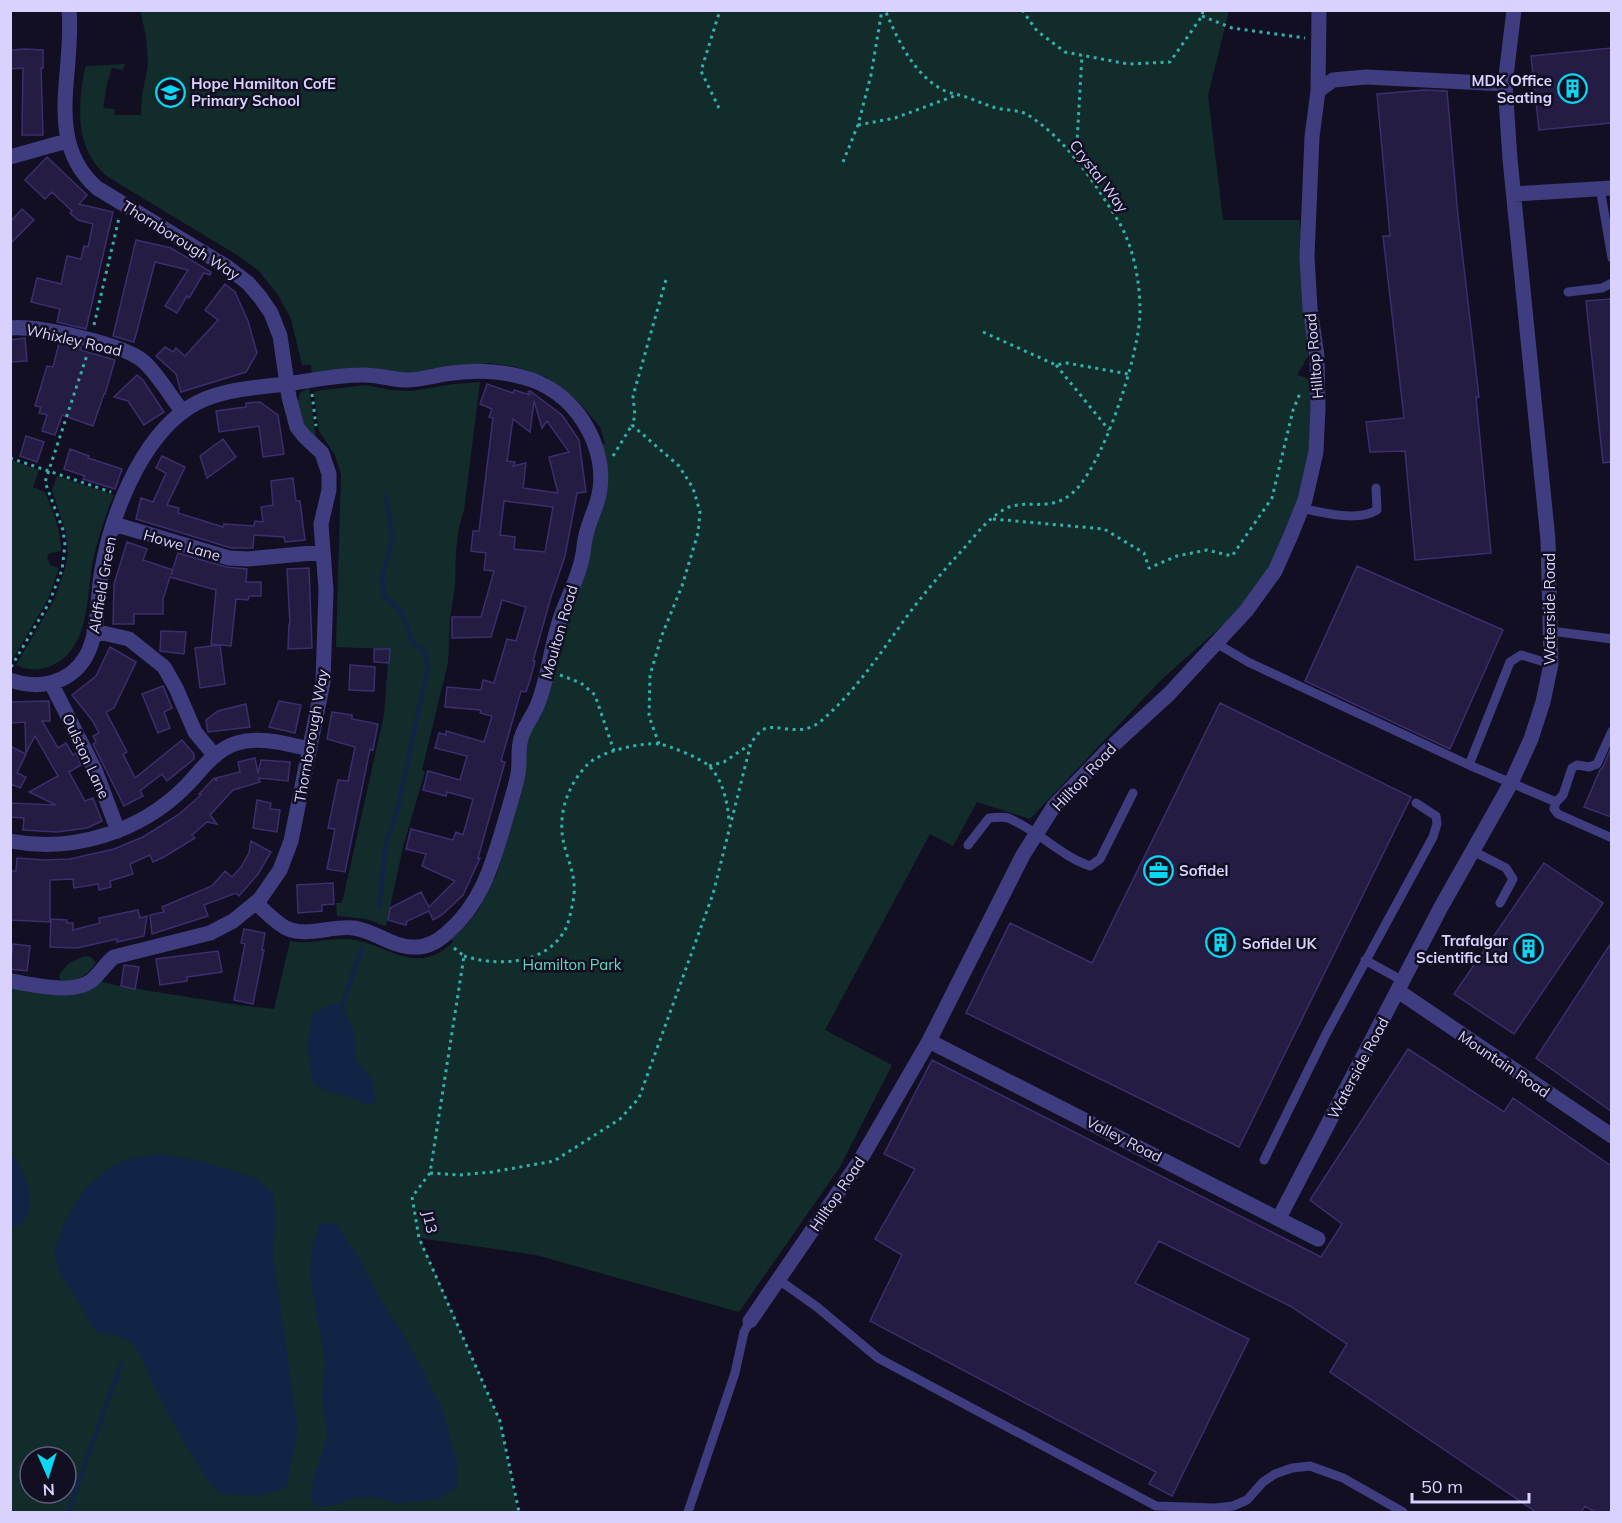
<svg xmlns="http://www.w3.org/2000/svg" width="1622" height="1523" font-family="Mulish,sans-serif">
  <style>
    .green { fill: #122c2c; fill-rule: evenodd }
    .water { fill: #102446 }
    .lines { fill: none; stroke-linecap: round; stroke-linejoin: round }
    .stream { stroke: #102446; stroke-width: 4.5 }
    .building { fill: #241c43; stroke: #3c2e6e; stroke-width: 1.5; fill-rule: evenodd }
    .path { stroke: #33b0ab; stroke-width: 3; stroke-dasharray: 3 4.5; stroke-linecap: butt }
    .lane { stroke: #3f3c80; stroke-width: 9 }
    .street { stroke: #3f3c80; stroke-width: 15 }
    .labels { text-anchor: middle; dominant-baseline: central; stroke-width: 5; stroke-linejoin: round; paint-order: stroke }
    .poi-label { font-size: 15px; font-weight: bold; fill: #d8d2fd; stroke: #120f23; text-anchor: start }
    .street-label { font-size: 15px; fill: #d8d2fd; stroke: #120f23 }
    .park-label { font-size: 15px; fill: #61dbbe; stroke: #120f23 }
  </style>
  <rect width="100%" height="100%" fill="#120f23"/>
  <!-- green -->
  <path class="green" d="M140 10H1017L1020 15 1018 11H1229L1208 95 1223 220H1299L1308 269 1315 344 1297 375 1318 382 1313 468 1260 592 1161 680 1030 819 977 802 953 846 930 834 825 1030 892 1065 840 1167 739 1312 536 1255 420 1238 500 1421 518 1512H11V988L100 981 119 986 238 1005 274 1009 290 941C309 945 326 938 345 939 385 940 414 980 453 942L451 939 466 925 479 909 497 874 521 788 527 741 546 700 557 665 602 445 605 443 600 427 577 400 546 377 516 367 490 363 409 374H312L311 365H302L291 319 278 295 259 271 237 255 108 177C82 156 78 126 81 94 82 85 83 75 86 66L125 64 123 70 112 68 107 84 103 108 115 109 114 115H141L142 95 148 65 146 36ZM30 1457H66V1493H30Z
    M480 382 464 510 459 528 456 550 455 586 450 618 448 663 422 770 425 772 403 847 386 926 365 919 337 916 336 903H341L343 899 384 715 389 649 336 647 341 474 335 455 319 431 314 393 316 391 365 385 391 390 411 391 454 384Z
    M309 388 316 437C303 428 294 408 300 393Z
    M10 460 39 470 33 487 45 492C53 511 61 530 61 551L50 553 47 557 50 565 59 568 48 599 11 662Z
    M57 476 114 495C105 516 98 538 93 560 86 595 91 649 51 666 40 671 26 670 16 665L54 600 65 569 68 555 66 533 52 490Z
    M85 956 91 957 96 963C86 976 78 982 60 980L59 975 69 963Z"/>
  <!-- water -->
  <path class="water" d="M335 1004 342 1005 356 1037V1061L372 1080 376 1101 368 1104 346 1096 326 1091 313 1083 307 1048 312 1015 324 1007Z
    M10 1153C27 1170 44 1218 11 1228Z
    M161 1154 203 1162 255 1178 273 1194 276 1214 273 1254 298 1430 286 1488 256 1496 222 1494 211 1485C191 1455 173 1424 157 1392 148 1375 145 1357 131 1343 122 1335 107 1334 96 1332L59 1271 54 1253 65 1221 85 1189 107 1170 128 1159Z
    M320 1223H336L357 1255 382 1302 410 1346 442 1409 458 1465 457 1487 435 1500 398 1503 374 1497 351 1498 335 1505 320 1507 310 1499 315 1473 327 1438 322 1396 325 1362 310 1274 312 1250Z"/>
  <g class="lines">
    <!-- stream -->
    <path class="stream" d="M379 908 386 843 398 807 428 666 425 652 412 643C405 617 404 612 383 594L382 578 393 537 385 496
      M342 1005 362 948
      M68 1512 121 1364"/>
  </g>
  <!-- building -->
  <path class="building" d="M1611 48V123L1539 130 1531 56Z
    M26 49 43 50V68H41L43 135H22L23 68 10 69V50Z
    M1424 90 1447 91 1458 216 1479 397H1476L1491 553 1415 560 1405 451 1370 452 1366 422 1404 418 1383 236H1390L1377 94Z
    M47 157 87 195 79 204 113 212 86 329 57 322 60 309 31 302 37 278 61 284 67 256 81 259 84 246 88 247 93 224 78 220 70 213 72 211 52 192 45 199 25 180Z
    M22 209 34 220 10 244V222Z
    M136 240 171 248 211 272 210 275 204 273 189 298 187 296 177 313 165 306 188 270 155 262 134 342 113 336Z
    M225 284 235 292 248 321 257 353 246 372 181 392 176 374 156 356 165 347 173 352 176 348 185 356 218 320 205 310Z
    M1611 299V462L1603 463 1586 301Z
    M25 338 27 361 10 362V340Z
    M59 343 81 347 80 350 115 360 105 394H104L93 426 62 415 55 435 42 431 47 415 39 413 41 407 35 406 47 366 53 367Z
    M137 375 143 380 164 412 144 425 128 401 114 397Z
    M487 384 513 393 514 390 530 395 528 392 530 391 562 415 579 440 586 492 577 493 565 556 551 597 533 661H535L530 680 526 692 521 691 501 761 505 762 478 858H480L463 895 442 915 433 920 429 911 407 921 406 925 388 920 390 908 421 892 429 907 455 881 422 866 426 854 406 849 411 829 453 840 456 832 463 835 473 799 447 792 446 796 423 790 428 771 460 780 467 756 435 748 439 733 446 735V731L484 742 492 716 480 713 481 710 445 707 447 687 481 690 483 680 494 683 507 639 516 641 526 607 502 600 491 637 452 638V617H481L494 571 484 570 486 553 471 551 473 531H479L493 418 489 417 492 409 480 404ZM534 401 542 428 547 421 569 452 549 457 558 493 523 488 526 463 513 466 515 462 507 461 513 419 530 432ZM504 501 553 507 545 552 514 549 515 537 500 535Z
    M260 402 278 415 284 454 263 457 259 426 219 432 216 411 246 407V403Z
    M26 436 44 442 37 462 20 456Z
    M223 439 236 457 207 478 200 456Z
    M70 449 89 456 88 458 122 469 115 489 83 479 85 476 64 469Z
    M162 456 185 467 167 505 179 508 178 513 223 527 224 524 254 526 255 521 263 522 261 507 273 505 271 481 293 478 296 501H300L305 540 285 542 284 537 254 535 253 548H231L136 519 141 498 153 502 166 473 156 468Z
    M127 542 147 549 143 560 173 570 171 575 178 553 226 567 247 569 246 582H261V596H249L248 600 236 599 231 646 211 644 216 590 170 577 163 599V614H134V624H113L114 584Z
    M1357 566 1503 630 1450 749 1305 681Z
    M309 568 312 648 288 649 289 624H290L287 569Z
    M161 631 186 632 184 654 160 651Z
    M220 645 225 684 200 688 195 648Z
    M110 647 136 662 114 708 106 712 127 752 123 754 135 778 182 740 194 754V759L167 781 162 774 140 791 143 796 124 806 93 744 96 742 93 736 99 733 92 720 72 695 96 676Z
    M374 649H390L389 663 374 662Z
    M350 665 375 667 374 691 349 690Z
    M163 686 172 708 164 712 170 728 158 733 142 694Z
    M49 701 50 721H42L58 748 66 743 73 755 76 753 81 765 69 772 85 801 93 798 102 821 87 828 57 832 23 830 24 818 10 817V803L56 805 29 792 58 776 35 736 26 753 25 722 10 723V702Z
    M279 701 301 705 295 733 269 727Z
    M1220 703 1411 797 1239 1147 966 1013 1010 923 1092 963Z
    M246 704 250 727 208 732 206 720 218 711Z
    M332 712 352 715V719L378 724 373 750 370 749 345 872 327 869 335 829 328 828 338 780 348 781 355 747 327 739Z
    M10 746 26 754 17 773 26 777 20 788 12 784 10 788Z
    M1611 748V817L1584 807 1600 770 1603 767Z
    M255 758 258 773 261 760 290 762 288 781 259 778 260 782 233 790 210 815 217 824 207 822 192 835 195 838 164 857 153 862 150 855 130 864 133 874 110 881 111 887 99 890 98 884 74 888 73 879 50 880V922L10 920V871H16L17 858 44 860 70 859 114 849 143 837 178 815 201 795 199 794 214 778 217 781 216 778 240 772 238 762Z
    M257 800 271 803 270 809 280 810 277 832 253 828Z
    M251 841 271 852 258 874 239 896 236 893 204 905 208 916 152 934 150 915 164 912 162 907 212 886 225 871 232 877 241 867 249 853Z
    M1544 863 1603 903 1514 1034 1454 994Z
    M333 883 334 904 322 905V911L298 913 297 885Z
    M138 910 140 918 147 916 144 936 117 942V939L77 948 50 947 51 919 67 920V923H73V930L100 923 99 918Z
    M244 929 265 933 262 950H264L253 1004 234 1000 245 944 241 943Z
    M1611 943V1111L1536 1058Z
    M13 944 30 946 27 971 10 969Z
    M218 951 222 972 187 977V981L160 985 156 959Z
    M124 965 139 967 135 989 121 986Z
    M1408 1049 1504 1112 1513 1098 1611 1166V1512H1595L1585 1506 1581 1512H1536L1330 1372 1347 1344 1290 1306 1159 1241 1135 1283 1249 1339 1172 1496 1149 1484 1156 1472 870 1321 902 1255 875 1239 915 1169 884 1154 932 1060 1321 1257 1342 1224 1310 1200Z"/>
  <g class="lines">
    <!-- path -->
    <path class="path" d="M1022 10 1037 31 1065 52 1128 64 1170 62 1202 16 1203 10
      M1202 16 1232 28 1305 38
      M719 108 701 71 720 10
      M858 125 895 118 957 95
      M1076 160 1082 55
      M843 162 858 125 871 75 882 10
      M94 325 119 218
      M983 332 1056 365 1067 363 1128 374
      M1056 365 1109 430
      M312 394 316 426
      M613 456 632 425
      M10 458 111 492
      M993 519 1104 529 1144 553 1149 568 1177 556 1207 550 1232 556 1272 498 1293 410 1301 391
      M11 667 49 603 62 570 65 545 63 530 45 482 87 355
      M560 675 581 683 595 695 614 751
      M659 744 649 716 650 675 662 635 682 586 698 533 700 512 693 488 679 466 632 425 635 416 633 396 667 276
      M709 766 724 762 749 745
      M454 948 464 956 430 1173 412 1197 419 1238 500 1421 519 1512
      M464 956C494 966 541 965 561 936 567 929 569 920 571 911 573 902 575 893 574 884 573 870 567 857 564 844 557 816 567 786 587 765 600 751 642 742 660 744 670 746 703 759 710 767 723 781 728 803 729 822
      M430 1173 460 1175 492 1172 554 1161 620 1119 639 1098 713 894 751 743C754 739 757 734 761 731 775 720 798 740 821 721 855 692 879 655 905 619 923 594 945 569 966 546 978 532 991 515 1009 507 1028 500 1049 511 1070 495 1102 472 1141 350 1140 310 1140 281 1133 244 1117 219 1094 182 1066 139 1028 115 1019 109 1004 111 993 107 983 104 973 99 963 96 956 94 949 93 943 90 913 74 898 40 885 10"/>
    <!-- lane -->
    <path class="lane" d="M1600 188 1612 258
      M1568 292 1602 288 1612 283
      M1301 508C1323 513 1358 522 1377 510L1376 488
      M1551 631 1612 639
      M1216 643 1248 662 1469 765 1556 802
      M1612 731 1597 764 1589 767 1577 765 1572 768 1563 795 1556 802 1554 809 1558 814 1612 838
      M1469 765 1510 662 1521 655 1551 664
      M968 845 989 818C995 818 1003 816 1008 818 1038 830 1060 856 1090 866L1100 859 1133 793
      M1473 851 1506 868 1513 879 1500 903
      M1365 960 1403 981
      M1264 1160 1326 1034 1433 837 1437 824 1436 816 1416 803
      M779 1280 817 1307 878 1358 1156 1506 1215 1508 1233 1506 1247 1500 1263 1482 1275 1474 1292 1468 1310 1466 1343 1478 1403 1512
      M688 1512 735 1373 744 1332 750 1321"/>
    <!-- street -->
    <path class="street" d="M1318 91 1333 80 1366 77 1505 84
      M10 157 67 141
      M1514 194 1612 188
      M10 328C37 325 123 344 143 361 158 374 170 396 183 412
      M114 524 229 558 247 559 323 552
      M94 631 129 639 164 667 176 688 195 732 215 756
      M10 680C38 690 69 684 85 658 99 635 97 601 101 575 110 518 139 441 188 408 218 388 258 388 292 383 315 380 338 375 361 375 377 374 392 380 407 380 420 380 433 376 445 374 471 370 497 370 522 377 547 383 569 399 583 421 598 444 606 474 597 502 592 518 586 528 584 546 582 571 568 595 560 619 551 646 549 674 539 701 534 716 522 728 520 743 518 753 520 763 518 774 515 789 510 804 506 818 493 862 483 902 447 933 437 942 426 948 413 947 392 947 375 931 354 928 332 925 307 938 286 928 275 922 265 911 256 903
      M51 683 95 770 118 831
      M10 841C73 853 140 832 185 787 201 771 214 750 237 743 261 736 286 744 310 749
      M10 981C32 984 72 995 91 981 100 974 105 964 114 957L210 933 233 921 260 899 280 870 291 841 323 682 326 590 321 524 329 490V474L322 453 304 436 297 427 289 397 280 336 271 313 260 297 248 283 227 267 97 188C43 140 75 73 69 10
      M1398 991 1612 1136
      M929 1041 1318 1239
      M1279 1218 1441 907 1511 783 1531 739 1543 702 1551 664 1548 540 1510 159 1505 84 1514 10
      M750 1321 859 1162 929 1041 1023 855 1054 806 1109 749 1169 694 1246 611 1275 571 1291 535 1305 500 1316 452 1318 408 1317 356 1310 308 1307 257 1312 137 1318 91 1319 10"/>
  </g>
  <!-- icons -->
  <defs>
    <symbol id="building-ring" viewBox="-11 -11 22 22"><circle r="9.5" fill="#120f23" stroke="#09d8f3" stroke-width="1.5"/><path d="M-4-6H4V6H1V3H-1V6H-4ZM-2.5-4.3h1.7v1.8h-1.7ZM.8-4.3h1.7v1.8H.8ZM-2.5-1h1.7V.8h-1.7ZM.8-1h1.7V.8H.8Z" fill="#09d8f3"/></symbol>
    <symbol id="school-ring" viewBox="-11 -11 22 22"><circle r="9.5" fill="#120f23" stroke="#09d8f3" stroke-width="1.5"/><path d="M0-5L7-2L0 1L-7-2ZM-4 1L0 2.5L4 1V4Q0 6-4 4Z" fill="#09d8f3"/></symbol>
    <symbol id="office-ring" viewBox="-11 -11 22 22"><circle r="9.5" fill="#120f23" stroke="#09d8f3" stroke-width="1.5"/><path d="M-6-3h4V-5.5h4V-3h4V5H-6ZM-1-4.5V-3h2v-1.5ZM-6 0V1H6V0Z" fill="#09d8f3"/></symbol>
  </defs>
  <g fill-rule="evenodd">
    <use href="#building-ring" x="1556" y="72" width="33" height="33"/>
    <use href="#school-ring" x="154" y="76" width="33" height="33"/>
    <use href="#office-ring" x="1142" y="854" width="33" height="33"/>
    <use href="#building-ring" x="1204" y="926" width="33" height="33"/>
    <use href="#building-ring" x="1512" y="932" width="33" height="33"/>
  </g>
  <g class="labels">
    <!-- poi labels -->
    <g class="poi-label">
      <text x="1552" y="80" text-anchor="end">MDK Office<tspan x="1552" dy="17">Seating</tspan></text>
      <text x="191" y="83">Hope Hamilton CofE<tspan x="191" dy="17">Primary School</tspan></text>
      <text x="1179" y="870">Sofidel</text>
      <text x="1508" y="940" text-anchor="end">Trafalgar<tspan x="1508" dy="17">Scientific Ltd</tspan></text>
      <text x="1242" y="943">Sofidel UK</text>
    </g>
    <!-- street labels -->
    <g class="street-label">
      <text transform="translate(1099 176) rotate(53)">Crystal Way</text>
      <text transform="translate(181 240) rotate(32)">Thornborough Way</text>
      <text transform="translate(74 340) rotate(13)">Whixley Road</text>
      <text transform="translate(1314 356) rotate(-95)">Hilltop Road</text>
      <text transform="translate(182 545) rotate(16)">Howe Lane</text>
      <text transform="translate(102 585) rotate(-80)">Aldfield Green</text>
      <text transform="translate(1549 609) rotate(-90)">Waterside Road</text>
      <text transform="translate(559 632) rotate(-74)">Moulton Road</text>
      <text transform="translate(311 736) rotate(-80)">Thornborough Way</text>
      <text transform="translate(86 756) rotate(65)">Oulston Lane</text>
      <text transform="translate(1084 777) rotate(-47)">Hilltop Road</text>
      <text transform="translate(1504 1064) rotate(34)">Mountain Road</text>
      <text transform="translate(1358 1068) rotate(-62)">Waterside Road</text>
      <text transform="translate(1124 1139) rotate(27)">Valley Road</text>
      <text transform="translate(837 1194) rotate(-56)">Hilltop Road</text>
      <text transform="translate(430 1222) rotate(78)">J13</text>
    </g>
    <!-- park labels -->
    <g class="park-label">
      <text x="572" y="964">Hamilton Park</text>
    </g>
  </g>
  <!-- border -->
  <rect width="1622" height="1523" fill="none" stroke="#d8d2fd" stroke-width="24"/>
  <!-- north arrow -->
  <g transform="translate(48 1475) rotate(177)"><circle r="28" fill="#120f23" stroke="#615d7a" stroke-width="1.5"/>
  <path d="M0-4.5L10 22L0 15L-10 22Z" fill="#09d8f3"/>
  <text y="-9" font-size="16" font-weight="bold" text-anchor="middle" fill="#d8d2fd">N</text>
  </g>
  <!-- scale -->
  <path d="M1412 1493v9h117v-9" fill="none" stroke="#d8d2fd" stroke-width="3"/>
  <text x="1421" y="1493" font-size="18" fill="#d8d2fd" stroke="#120f23" stroke-width="4.5" paint-order="stroke">50 m</text>
</svg>
